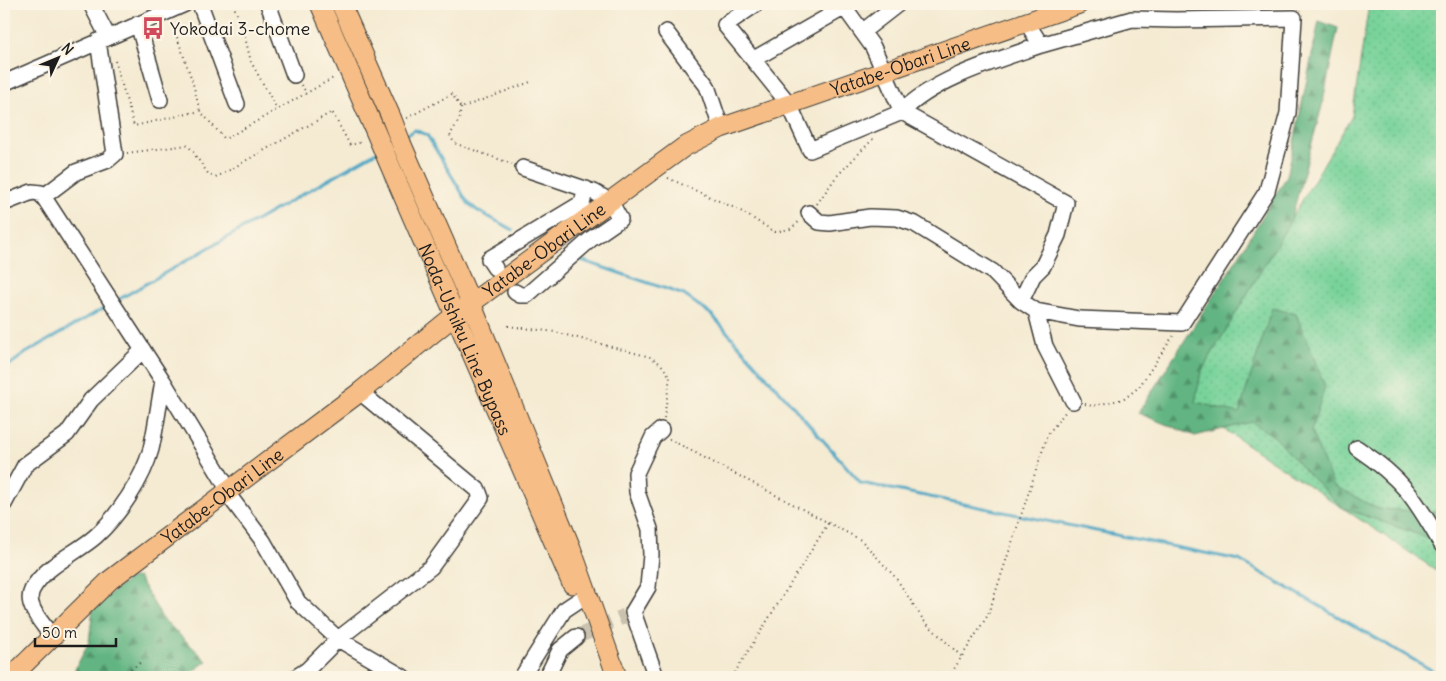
<svg xmlns="http://www.w3.org/2000/svg" width="1446" height="681" font-family="Delius,sans-serif">
  <style>
    .grass { fill: url(#grass-dots); stroke: #4a785b }
    .forest { fill: url(#forest-firs); stroke: #3f684f }
    .lines { fill: none; stroke-linecap: round; stroke-linejoin: round }
    .stream { stroke: #46a6c5; stroke-width: 3 }
    .minor-tunnel { stroke: #cac2ae; stroke-width: 15; stroke-dasharray: 15 8; stroke-linecap: butt }
    .minor-casing { stroke: #3d3b37; stroke-width: 18 }
    .major-casing { stroke: #3d3b37; stroke-width: 21 }
    .path { stroke: #3d3b37; stroke-width: 2; stroke-dasharray: 1 4; stroke-linecap: butt }
    .minor { stroke: #fff; stroke-width: 15 }
    .major { stroke: #f6be86; stroke-width: 19 }
    .major-bridge-casing { stroke: #3d3b37; stroke-width: 21; stroke-linecap: butt }
    .major-bridge { stroke: #f6be86; stroke-width: 19 }
    .labels { text-anchor: middle; dominant-baseline: central; stroke-width: 4.5; stroke-linejoin: round; paint-order: stroke }
    .poi-label { font-size: 18px; fill: #1c1c1c; stroke: #fcf5e5; text-anchor: start }
    .street-label { font-size: 18px; fill: #1c1c1c; stroke: #fcf5e5 }
  </style>
  <defs>
    <pattern id="grass-dots" width="8" height="8" patternUnits="userSpaceOnUse" patternTransform="scale(1.25)"><rect width="8" height="8" fill="#78d39a"/><path d="M2 2h.1M6 6h.1" fill="none" stroke="#67b584" stroke-width="1.8" stroke-linecap="round"/></pattern>
    <pattern id="forest-firs" width="22" height="20" patternUnits="userSpaceOnUse" patternTransform="scale(1.25)"><rect width="22" height="20" fill="#62b582"/><path d="M5 1l3.5 6h-7zM16 11l3.5 6h-7z" fill="#50926a"/></pattern>
  </defs>
  <rect width="100%" height="100%" fill="#fcf5e5"/>
  <filter id="ink" filterUnits="userSpaceOnUse"><feTurbulence type="fractalNoise" baseFrequency=".02" numOctaves="2"/><feDisplacementMap in="SourceGraphic" scale="10" xChannelSelector="R" yChannelSelector="G"/><feConvolveMatrix kernelMatrix="1 2 1 2 8 2 1 2 1" color-interpolation-filters="sRGB"/></filter>
  <filter id="wash" filterUnits="userSpaceOnUse"><feTurbulence type="fractalNoise" baseFrequency=".0096" numOctaves="4" result="noise"/><feDisplacementMap in="SourceGraphic" scale="20" xChannelSelector="R" yChannelSelector="G"/><feGaussianBlur stdDeviation="1.12" result="paint"/><feColorMatrix in="noise" values="0 0 0 0 0 0 0 0 0 0 0 0 0 0 0 0 0 1.4 0 .05"/><feComposite in="paint" operator="in"/></filter>
  <g filter="url(#wash)">
    <rect width="100%" height="100%" fill="#f5ebd3"/>
    <!-- grass -->
    <path class="grass" d="M1369 4H1442V574L1183 402 1352 116Z"/>
    <!-- forest -->
    <path class="forest" d="M1319 21 1338 28 1322 106 1291 220 1201 372 1195 402 1239 413 1272 308 1296 314 1325 386 1311 431 1333 485 1378 509 1436 512 1442 474V543L1343 508 1304 470 1275 437 1252 422 1195 436 1138 413 1235 262 1287 176Z
      M138 577 163 619 207 661 185 677H71L89 642 93 607 129 579Z"/>
    <g class="lines">
      <!-- stream -->
      <path class="stream" d="M405 136 415 130 427 135 468 203 478 211 513 230
        M581 260 684 295 712 315 861 483 1239 560 1442 676
        M116 301 378 151
        M4 369 26 353 109 305"/>
    </g>
  </g>
  <g filter="url(#ink)">
    <g class="lines">
      <!-- minor-tunnel -->
      <path class="minor-tunnel" d="M576 637 625 616"/>
      <defs>
        <path id="minor" d="M91 4 108 37
          M200 4 237 104
          M268 4 294 75
          M756 4 725 25 789 104 810 150 902 112 873 47 842 4
          M1027 23 1041 45 1132 19 1176 20 1294 18 1288 113 1267 191 1182 323 1079 319 1036 311
          M138 24 160 100
          M666 32 707 86 721 128
          M862 32 898 4
          M754 59 845 7
          M4 83 185 4
          M43 197 76 172 108 160 115 154 98 41
          M4 203 32 192 41 193 163 381C159 403 156 427 151 449 143 479 119 515 96 536 77 553 44 566 32 590 24 606 44 624 52 637
          M809 213 819 222 830 223 870 217 897 218 915 224 993 272 1021 301 1036 311 1045 346 1073 401
          M495 268 489 259 582 203 586 189
          M515 292 520 295H527L591 239 620 219 610 201 594 192 523 168
          M1021 301 1033 276 1043 266 1058 235 1066 203 902 112C933 79 998 60 1041 45
          M163 381 224 482 227 493 263 541 298 602 338 639 403 677
          M1357 448C1403 479 1415 498 1442 545
          M4 504 25 465 67 434 91 400 143 350
          M296 677 307 670 338 639 431 567 481 498 478 490 360 392
          M522 677 564 610 579 600
          M547 677 560 650 576 637
          M656 677 633 612 648 587 651 555 650 529 637 492 636 473 653 437 661 430"/>
        <g id="major">
          <path d="M320 4 373 126"/>
          <path d="M341 4 391 117"/>
          <path d="M402 145 471 303 571 548 617 677"/>
          <path id="s1" d="M385 154 572 584"/>
          <path id="s2" d="M11 677 110 580 360 392 455 315 684 147 721 128 1079 4"/>
        </g>
      </defs>
      <!-- minor casing -->
      <use href="#minor" class="minor-casing"/>
      <!-- major casing -->
      <use href="#major" class="major-casing"/>
      <!-- path -->
      <path class="path" d="M233 4 243 29 251 62 277 109
        M172 23 192 80 200 111
        M115 61 134 126 200 111 225 139 335 77
        M301 85 307 93
        M461 108 459 120 450 135 454 143 512 164
        M407 118 452 94 461 108 533 81
        M127 153 188 145 209 175 217 177 332 112 350 145 363 142
        M668 178 739 210 775 232 790 229 800 221
        M817 204 836 177 874 138
        M508 326 555 332 650 357 661 364 670 377 664 418
        M1085 404 1092 406 1124 399 1139 387 1173 336
        M669 439 861 540 896 578 924 621 962 657
        M118 677 140 663
        M732 677 829 522
        M949 677 988 615 1048 434 1066 411"/>
      <!-- minor -->
      <use href="#minor" class="minor"/>
      <!-- major -->
      <use href="#major" class="major"/>
      <defs>
        <path id="major-bridge" d="M391 117 402 145
          M373 126 385 154"/>
      </defs>
      <!-- major-bridge casing -->
      <use href="#major-bridge" class="major-bridge-casing"/>
      <!-- major-bridge -->
      <use href="#major-bridge" class="major-bridge"/>
    </g>
  </g>
  <!-- icons -->
  <defs>
    <symbol id="bus-bare" viewBox="-9 -9 18 18"><path d="M-5-6H5V4H4V6H2V4H-2V6H-4V4H-5ZM-3.5-4V0h7V-4ZM-3.5 1.2v1.5H-2V1.2ZM2 1.2v1.5H3.5V1.2Z" fill="#d1495b" stroke="#fcf5e5" stroke-width="2.5" paint-order="stroke"/></symbol>
  </defs>
  <g fill-rule="evenodd">
    <use href="#bus-bare" x="137" y="12" width="32" height="32"/>
  </g>
  <g class="labels">
    <!-- poi labels -->
    <g class="poi-label">
      <text x="170" y="28">Yokodai 3-chome</text>
    </g>
    <!-- street labels -->
    <g class="street-label">
      <text stroke="none"><textPath href="#s2" startOffset="1089">Yatabe-Obari Line</textPath></text>
      <text stroke="none"><textPath href="#s2" startOffset="684">Yatabe-Obari Line</textPath></text>
      <text stroke="none"><textPath href="#s1" startOffset="202">Noda-Ushiku Line Bypass</textPath></text>
      <text stroke="none"><textPath href="#s2" startOffset="279">Yatabe-Obari Line</textPath></text>
    </g>
  </g>
  <!-- margin -->
  <rect width="1446" height="681" fill="none" stroke="#fcf5e5" stroke-width="20"/>
  <!-- north arrow -->
  <g transform="translate(58 58) rotate(46)" stroke="#fcf5e5" stroke-width="4" paint-order="stroke">
  <path d="M0-4L9 19L0 12L-9 19Z" fill="#1c1c1c"/>
  <text y="-8" font-size="14" font-weight="bold" text-anchor="middle" fill="#1c1c1c">N</text>
  </g>
  <!-- scale -->
  <path d="M35 638v8h81v-8" fill="none" stroke="#1c1c1c" stroke-width="2.5"/>
  <text x="42" y="638" font-size="15" fill="#1c1c1c" stroke="#fcf5e5" stroke-width="4" paint-order="stroke">50 m</text>
</svg>
